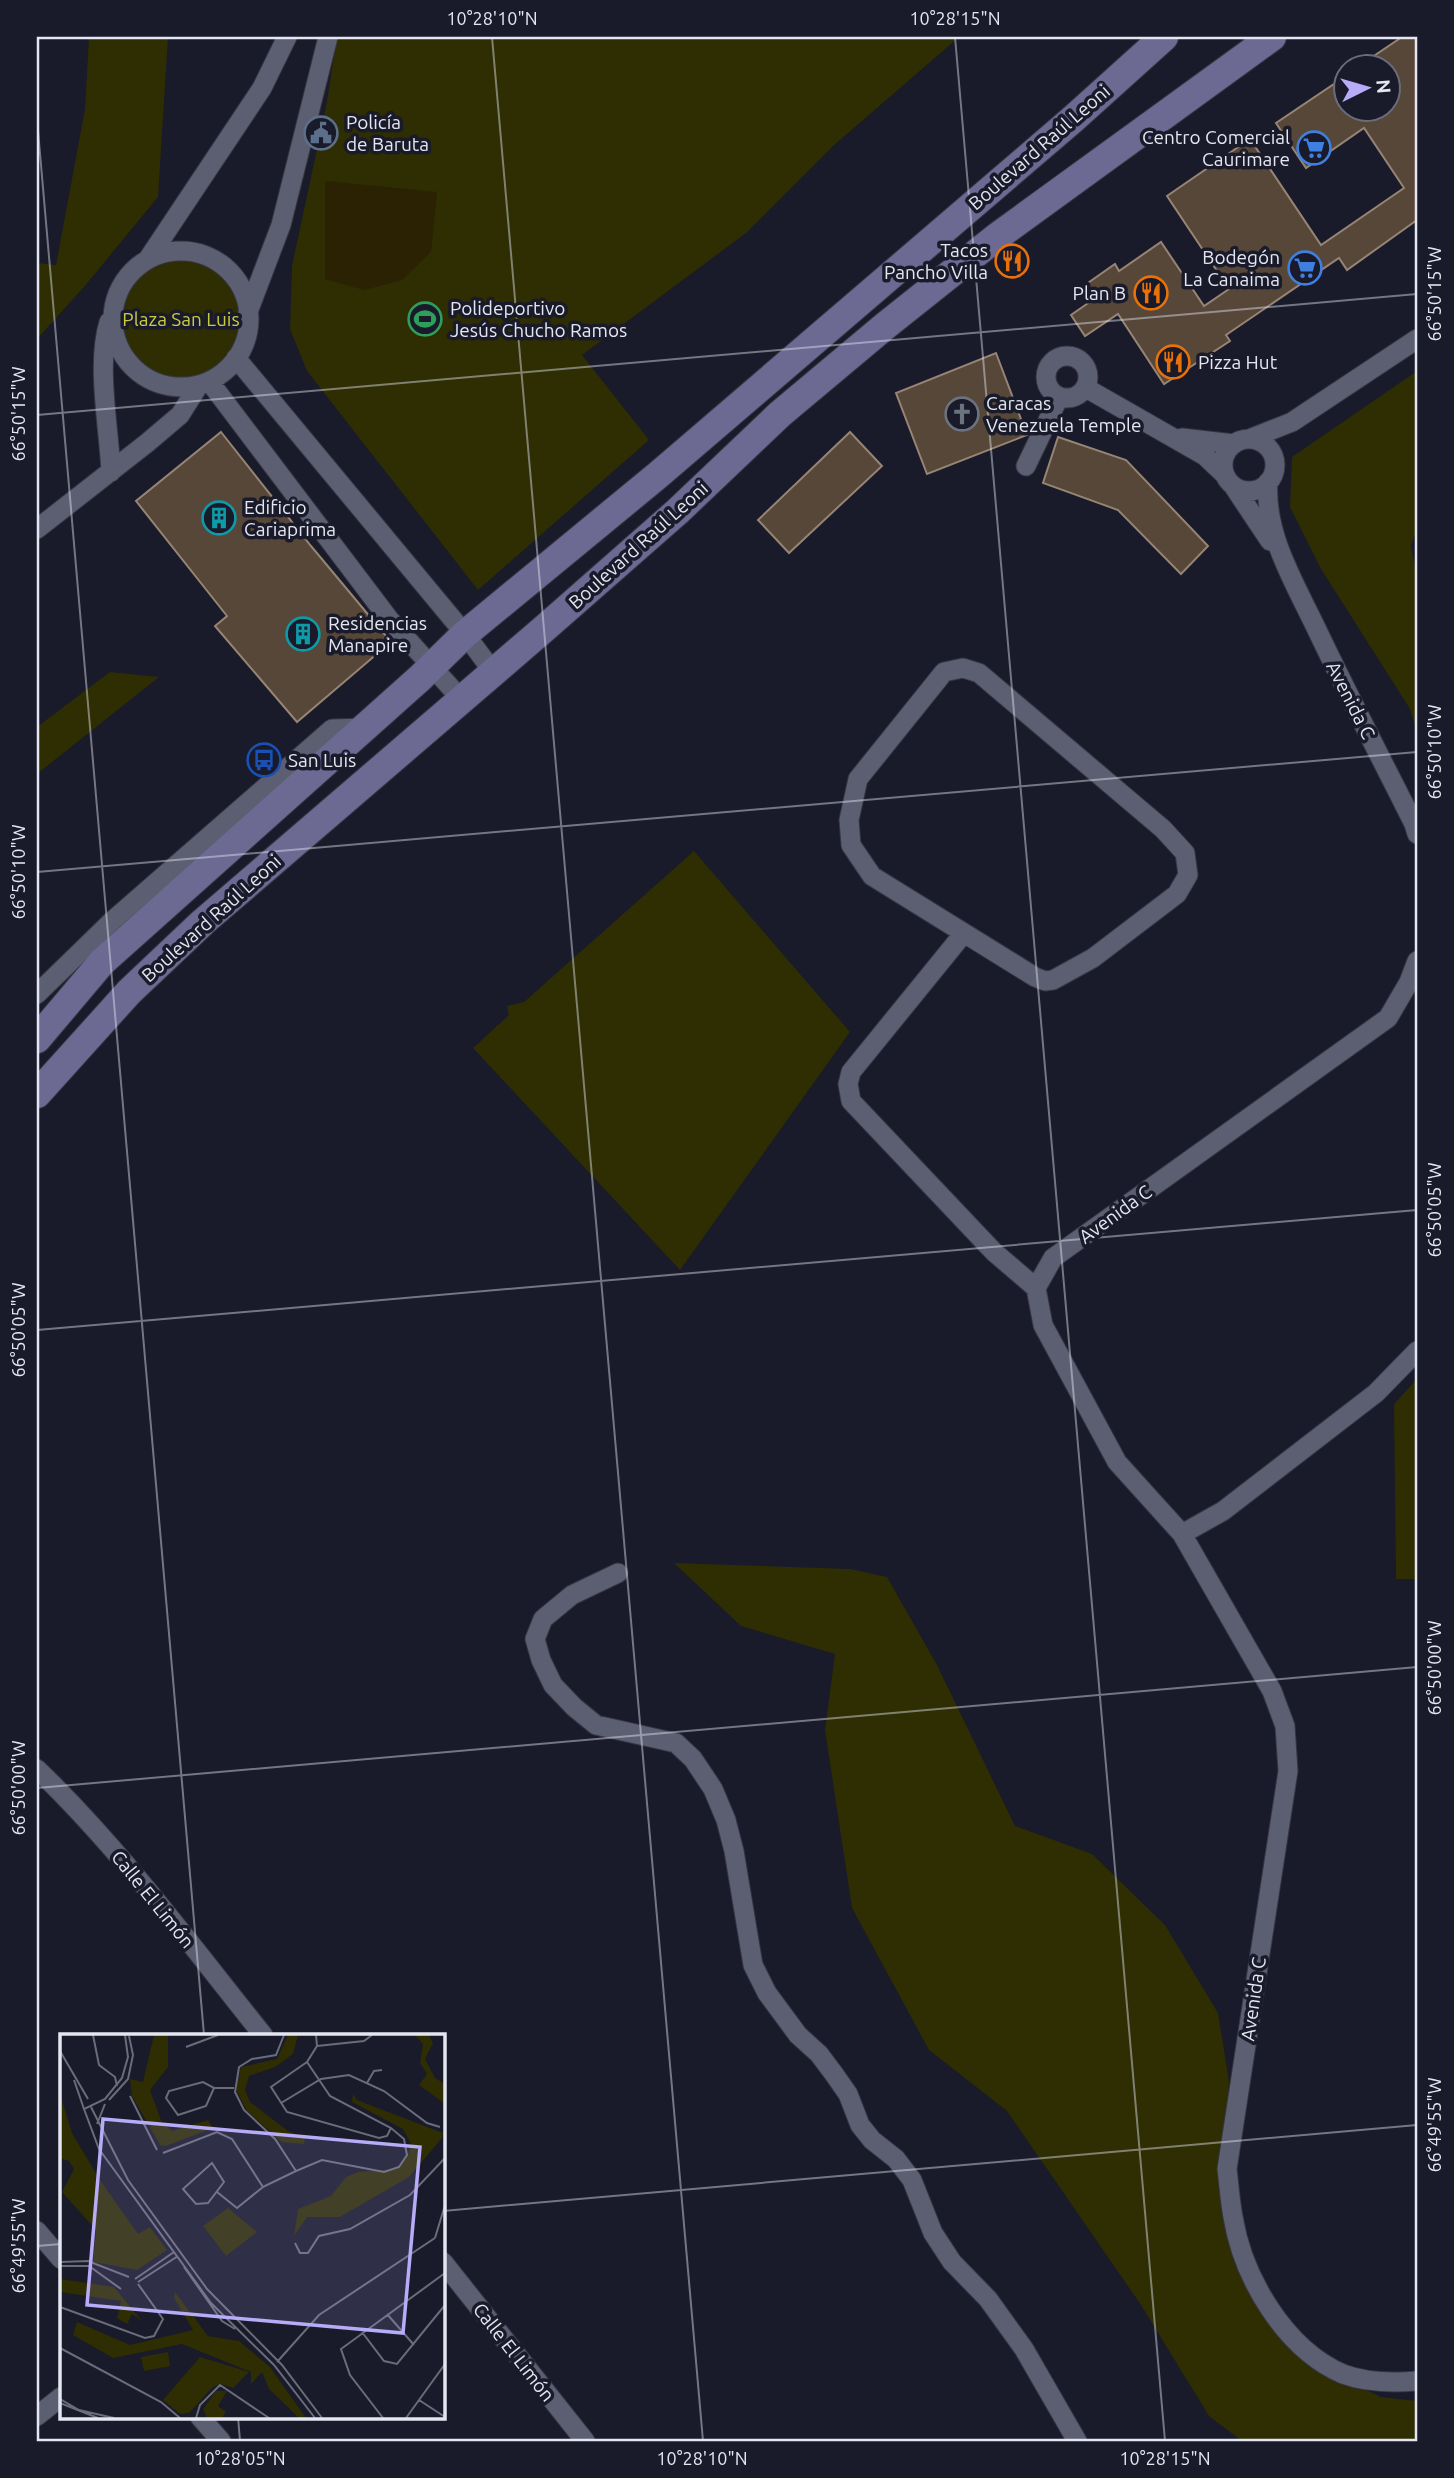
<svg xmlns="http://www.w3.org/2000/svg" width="1454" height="2478" font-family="Ubuntu,sans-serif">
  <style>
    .green { fill: #2e2e02 }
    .sand { fill: #2a2202 }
    .building { fill: #574739; stroke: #968474; stroke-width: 2 }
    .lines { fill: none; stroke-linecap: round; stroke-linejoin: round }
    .street-casing { stroke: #363643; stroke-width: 21 }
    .secondary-casing { stroke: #363643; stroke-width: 30 }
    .street { stroke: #5c5f72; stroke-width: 19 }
    .secondary { stroke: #6c6992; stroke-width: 28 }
    .ticks { fill: none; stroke: #e4e6f1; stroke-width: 2; stroke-opacity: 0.45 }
    .labels { text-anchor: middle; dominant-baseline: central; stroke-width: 7; stroke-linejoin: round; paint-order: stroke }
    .poi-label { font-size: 19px; fill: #e4e6f1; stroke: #191a2a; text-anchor: start }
    .street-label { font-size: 19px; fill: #e4e6f1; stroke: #191a2a }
    .park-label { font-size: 19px; fill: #cacb43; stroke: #191a2a }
    .inset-road { fill: none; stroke: #6a6c7a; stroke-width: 2 }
    .view { fill: #b8abf7; fill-opacity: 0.15; stroke: #b8abf7; stroke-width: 3.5 }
    .inset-edge { fill: none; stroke: #e4e6f1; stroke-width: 3.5 }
    .neatline { fill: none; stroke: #e4e6f1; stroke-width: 2.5 }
    .ticks-label { font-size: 18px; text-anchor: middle; fill: #e4e6f1 }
  </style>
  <rect width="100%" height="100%" fill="#191a2a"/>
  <!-- green -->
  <path class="green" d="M89 37H168L158 197 84 287 37 339V263L56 265 85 109Z
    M337 37H959L833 146 746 233 582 355 649 440 478 590 307 371 290 329 292 266 326 107Z
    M113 319a68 68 0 1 1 136 0a68 68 0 1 1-136 0Z
    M1417 371V529L1411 546 1417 577V732L1410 709 1321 569 1290 507 1292 457Z
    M110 672 159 677 37 774V727Z
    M694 851 850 1032 680 1270 473 1048 509 1015 507 1006 524 1002Z
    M1417 1379V1579H1396L1394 1404Z
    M674 1563 850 1569 887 1577 937 1665 1015 1826 1092 1854 1165 1925 1218 2013 1229 2081 1224 2169 1235 2243 1309 2363 1381 2397 1417 2401V2441H1242L1209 2416 1141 2305 1007 2111 929 2050 852 1908 825 1730 835 1654 741 1626Z"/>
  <!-- sand -->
  <path class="sand" d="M325 181 437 192 431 252 402 280 364 290 325 279Z"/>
  <!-- building -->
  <path class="building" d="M1402 37H1417V220L1347 270 1339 258 1226 335 1230 341 1164 384 1118 314 1085 336 1071 315 1094 299 1085 285 1115 264 1119 271 1161 242 1204 306 1229 289 1167 196 1250 139 1321 245 1404 188 1364 128 1306 168 1276 123 1346 76V108H1388V66H1359Z
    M996 353 1027 435 927 474 896 393Z
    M221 432 311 546 391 642 297 722 215 626 227 616 136 501Z
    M850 432 882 466 789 553 758 520Z
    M1058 437 1126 460 1208 546 1181 574 1118 510 1043 483Z"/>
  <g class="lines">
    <defs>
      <path id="street" d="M113 319a68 68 0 1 1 136 0a68 68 0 1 1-136 0Z
        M148 259 262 88 287 37
        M248 312 281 225 328 37
        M109 322C96 364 109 428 111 472
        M1046 377a21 21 0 1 1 42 0a21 21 0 1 1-42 0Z
        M236 358 465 634 494 673
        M209 381 389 619 462 700
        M1086 388 1205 456 1224 474
        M1182 438 1234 444
        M1249 439 1292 422 1417 339
        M1223 465a26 26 0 1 1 52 0a26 26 0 1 1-52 0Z
        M1026 466 1059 397
        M1268 482C1264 535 1296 585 1318 632 1349 697 1382 760 1414 824L1417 834
        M1234 487 1270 541
        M37 529 147 443 180 415 199 385
        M963 668 979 673 1163 829 1185 853 1188 875 1177 894 1093 958 1053 980 1045 981 1035 977 872 876 851 845 849 820 858 779 944 672Z
        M964 933 851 1072 848 1084 851 1101 994 1252 1036 1288
        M1417 961 1409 982 1388 1018 1053 1258 1036 1288 1043 1325 1117 1462 1182 1534 1223 1511 1376 1393 1417 1351
        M37 994 111 922 332 729 364 728
        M1182 1534 1272 1691 1285 1726 1288 1771 1227 2169C1229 2185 1230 2201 1233 2217 1243 2278 1285 2349 1343 2374 1367 2383 1393 2383 1417 2381
        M618 1573 572 1595 543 1619 535 1639 541 1660 553 1685 574 1707 596 1725 676 1743 693 1759 713 1789 726 1820 734 1851 753 1965 767 1993 798 2035 819 2054 834 2074 848 2094 860 2125 872 2140 896 2159 912 2180 933 2233 952 2262 988 2299 1024 2349 1077 2441
        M37 1769C121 1850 190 1944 263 2035
        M37 2231 61 2259
        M443 2262 585 2441
        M37 2416 61 2397
        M200 2417 221 2441"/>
      <path id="secondary" d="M37 1039 102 962 420 678 465 634 658 475 1073 119 1164 37
        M37 1094 129 992 203 922 546 627 678 511 780 414 885 326 998 236 1272 37"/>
    </defs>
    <!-- street casing -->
    <use href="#street" class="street-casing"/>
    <!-- secondary casing -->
    <use href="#secondary" class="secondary-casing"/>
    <!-- street -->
    <use href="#street" class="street"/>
    <!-- secondary -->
    <use href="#secondary" class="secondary"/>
  </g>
  <!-- ticks -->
  <path class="ticks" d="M492 37 703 2441M955 37 1165 2441M37 119 204 2035M37 415 1417 294M37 872 1417 752M37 1330 1417 1210M37 1788 1417 1667M443 2211 1417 2125M37 2246 61 2244M238 2417 240 2441"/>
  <!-- icons -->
  <defs>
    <symbol id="civic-ring" viewBox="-11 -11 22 22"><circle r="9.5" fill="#191a2a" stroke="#5c6f8a" stroke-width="1.5"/><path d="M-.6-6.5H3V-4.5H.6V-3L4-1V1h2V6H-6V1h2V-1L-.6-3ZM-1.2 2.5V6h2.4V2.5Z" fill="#5c6f8a"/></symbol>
    <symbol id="supermarket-ring" viewBox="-11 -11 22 22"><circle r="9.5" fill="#191a2a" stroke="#3f7fe0" stroke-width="1.5"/><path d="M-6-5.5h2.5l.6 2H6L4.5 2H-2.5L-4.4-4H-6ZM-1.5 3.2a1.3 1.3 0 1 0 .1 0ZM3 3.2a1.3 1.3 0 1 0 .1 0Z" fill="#3f7fe0"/></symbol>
    <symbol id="restaurant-ring" viewBox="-11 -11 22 22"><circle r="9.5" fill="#191a2a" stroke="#e8710a" stroke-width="1.5"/><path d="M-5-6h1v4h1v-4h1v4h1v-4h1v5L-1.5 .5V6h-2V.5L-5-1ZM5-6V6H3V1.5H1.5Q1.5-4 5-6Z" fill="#e8710a"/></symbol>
    <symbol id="stadium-ring" viewBox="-11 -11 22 22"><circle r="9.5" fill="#191a2a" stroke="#2e9e5b" stroke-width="1.5"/><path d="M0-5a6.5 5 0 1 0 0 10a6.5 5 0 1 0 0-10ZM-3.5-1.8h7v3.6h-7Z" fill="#2e9e5b"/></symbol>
    <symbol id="church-ring" viewBox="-11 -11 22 22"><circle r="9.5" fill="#191a2a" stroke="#6b7280" stroke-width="1.5"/><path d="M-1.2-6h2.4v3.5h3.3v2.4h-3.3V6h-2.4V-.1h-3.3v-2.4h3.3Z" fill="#6b7280"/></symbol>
    <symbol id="building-ring" viewBox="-11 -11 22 22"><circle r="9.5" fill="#191a2a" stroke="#0f9aa8" stroke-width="1.5"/><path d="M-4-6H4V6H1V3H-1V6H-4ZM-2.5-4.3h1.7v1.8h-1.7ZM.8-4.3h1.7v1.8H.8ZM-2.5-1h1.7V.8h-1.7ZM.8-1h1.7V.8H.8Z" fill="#0f9aa8"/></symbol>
    <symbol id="bus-ring" viewBox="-11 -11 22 22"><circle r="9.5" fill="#191a2a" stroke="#1a4fb4" stroke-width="1.5"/><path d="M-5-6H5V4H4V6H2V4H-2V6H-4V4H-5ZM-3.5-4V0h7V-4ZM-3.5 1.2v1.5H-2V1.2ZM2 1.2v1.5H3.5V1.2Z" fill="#1a4fb4"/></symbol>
  </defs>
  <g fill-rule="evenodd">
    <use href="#civic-ring" x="302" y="114" width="38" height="38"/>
    <use href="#supermarket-ring" x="1295" y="129" width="38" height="38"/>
    <use href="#restaurant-ring" x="993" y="242" width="38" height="38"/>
    <use href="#supermarket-ring" x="1286" y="249" width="38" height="38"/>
    <use href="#restaurant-ring" x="1132" y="274" width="38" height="38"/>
    <use href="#stadium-ring" x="406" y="300" width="38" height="38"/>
    <use href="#restaurant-ring" x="1154" y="343" width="38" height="38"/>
    <use href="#church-ring" x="943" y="395" width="38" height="38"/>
    <use href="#building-ring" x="200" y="499" width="38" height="38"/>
    <use href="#building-ring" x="284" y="615" width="38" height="38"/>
    <use href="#bus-ring" x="245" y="741" width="38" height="38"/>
  </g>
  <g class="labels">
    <!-- poi labels -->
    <g class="poi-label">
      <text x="346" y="122">Policía<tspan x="346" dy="22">de Baruta</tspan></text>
      <text x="1290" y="137" text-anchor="end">Centro Comercial<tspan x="1290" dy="22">Caurimare</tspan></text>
      <text x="988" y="250" text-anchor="end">Tacos<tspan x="988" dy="22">Pancho Villa</tspan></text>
      <text x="1280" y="257" text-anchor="end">Bodegón<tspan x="1280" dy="22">La Canaima</tspan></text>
      <text x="1126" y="293" text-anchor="end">Plan B</text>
      <text x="450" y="308">Polideportivo<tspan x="450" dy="22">Jesús Chucho Ramos</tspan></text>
      <text x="1198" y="362">Pizza Hut</text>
      <text x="986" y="403">Caracas<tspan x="986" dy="22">Venezuela Temple</tspan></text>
      <text x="244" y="507">Edificio<tspan x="244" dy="22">Cariaprima</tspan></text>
      <text x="328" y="623">Residencias<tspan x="328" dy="22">Manapire</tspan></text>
      <text x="288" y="760">San Luis</text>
    </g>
    <!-- street labels -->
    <g class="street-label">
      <text transform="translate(1039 147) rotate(-41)">Boulevard Raúl Leoni</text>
      <text transform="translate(638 545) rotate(-42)">Boulevard Raúl Leoni</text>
      <text transform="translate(1351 700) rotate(63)">Avenida C</text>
      <text transform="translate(211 918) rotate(-42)">Boulevard Raúl Leoni</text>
      <text transform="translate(1115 1214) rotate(-36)">Avenida C</text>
      <text transform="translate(153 1899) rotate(51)">Calle El Limón</text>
      <text transform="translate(1253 1999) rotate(-82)">Avenida C</text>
      <text transform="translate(514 2352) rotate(52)">Calle El Limón</text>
    </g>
    <!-- park labels -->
    <g class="park-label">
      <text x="181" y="319">Plaza San Luis</text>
    </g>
  </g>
  <!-- overview -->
  <g transform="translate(60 2034)">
    <rect width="385" height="385" fill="#191a2a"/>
    <path d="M94 1H108V33L90 56 102 89 112 97 148 86 153 94 106 112 100 111 72 62 70 45 83 48ZM228 1H238L233 20 215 33 189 42 185 56 190 68 228 97 245 103 244 110 222 108 187 77 176 56 181 33 217 25ZM355 1H369L373 9 365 25 375 44 385 50V70L359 51 367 40 360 29 363 10ZM0 60 12 99 40 146 78 200 90 193 107 216 77 236 33 228 36 196 2 158 14 135 9 127 0 124ZM293 60 297 66 383 99 382 104 349 143 280 183H247L234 202 238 175 271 162 286 143 298 138 335 135 348 121 351 110 343 95 292 68ZM168 174 197 198 166 222 143 192ZM0 245 54 253 82 287 72 280 67 290 57 284 61 267 0 258ZM115 258 148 302 179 307 210 333 246 384H239L209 355 202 338 191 350V338L122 310 53 324 13 301 17 288 70 311 133 296 114 264ZM108 318 110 332 84 337 81 323ZM140 323 189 338 173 354 161 350 153 353 129 379 120 380 103 366ZM156 357H167L158 372 166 378 162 384H147L143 375Z" fill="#2e2e02"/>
    <path class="inset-road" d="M33 1 39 31 55 43 57 52M65 1 68 23 62 44 45 65 24 75 39 115 151 269 214 331 255 384M257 12 304 7 312 1M126 13 158 1M0 17 28 65M247 28 211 53 227 78 319 104 327 102 331 94M14 46 24 75M307 49 314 37 322 36M154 54 146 72 118 81 106 64 109 57 143 48 154 54H174M70 62 97 116M49 66 68 45 73 21 69 2M221 69 261 45 289 41 324 57 367 89 380 93M31 73 68 146 147 255 222 331 262 384M37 90 45 70M103 119 157 98 172 105 203 153 236 137 215 105 184 76 175 58 179 33 192 25 216 21 224 1M152 129 164 148 148 169 136 170 123 155ZM236 137 262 126 324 138 339 133 347 121 344 105 331 94 270 62 247 28 257 12 256 1M157 158 177 174 203 153M375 204 385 171M235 209 240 219H248L259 202 290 195 350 161 385 124M0 228 28 227 69 243M0 232H29L61 255M124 233 162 287 175 295M75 245 114 218M78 248 118 222M0 273 85 304 94 302 103 285 78 250M327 280 354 311M302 298 324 327 337 330 385 271M0 314 101 368 120 384M217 328 259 281 375 204M0 365 19 376 54 384M359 366 385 383M0 369 38 384M136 384 140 371 160 351 209 384M323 384 290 341 281 315 385 239M346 384 385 330"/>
    <path class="view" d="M43 85 360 113 343 299 27 271Z"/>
    <rect width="385" height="385" class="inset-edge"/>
  </g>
  <!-- border -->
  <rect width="1454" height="2478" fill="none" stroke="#191a2a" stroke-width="77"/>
  <!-- north arrow -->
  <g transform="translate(1367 88) rotate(85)"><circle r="33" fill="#191a2a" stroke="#6a6c7a" stroke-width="2"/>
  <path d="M0-5L12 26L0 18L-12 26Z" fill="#b8abf7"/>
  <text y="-10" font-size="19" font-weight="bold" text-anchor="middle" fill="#e4e6f1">N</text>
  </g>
  <rect x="38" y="38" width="1378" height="2402" class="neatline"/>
  <g class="ticks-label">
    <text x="492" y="25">10°28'10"N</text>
    <text x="955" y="25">10°28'15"N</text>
    <text transform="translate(1435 294) rotate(-90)" y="6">66°50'15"W</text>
    <text transform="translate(19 414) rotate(-90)" y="6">66°50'15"W</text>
    <text transform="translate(1435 752) rotate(-90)" y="6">66°50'10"W</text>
    <text transform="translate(19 872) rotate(-90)" y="6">66°50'10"W</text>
    <text transform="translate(1435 1210) rotate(-90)" y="6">66°50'05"W</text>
    <text transform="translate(19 1330) rotate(-90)" y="6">66°50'05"W</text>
    <text transform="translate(1435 1668) rotate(-90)" y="6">66°50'00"W</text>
    <text transform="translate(19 1788) rotate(-90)" y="6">66°50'00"W</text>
    <text transform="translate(1435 2125) rotate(-90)" y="6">66°49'55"W</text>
    <text transform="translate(19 2246) rotate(-90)" y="6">66°49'55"W</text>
    <text x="240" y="2465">10°28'05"N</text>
    <text x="702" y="2465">10°28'10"N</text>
    <text x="1165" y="2465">10°28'15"N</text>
  </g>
</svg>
